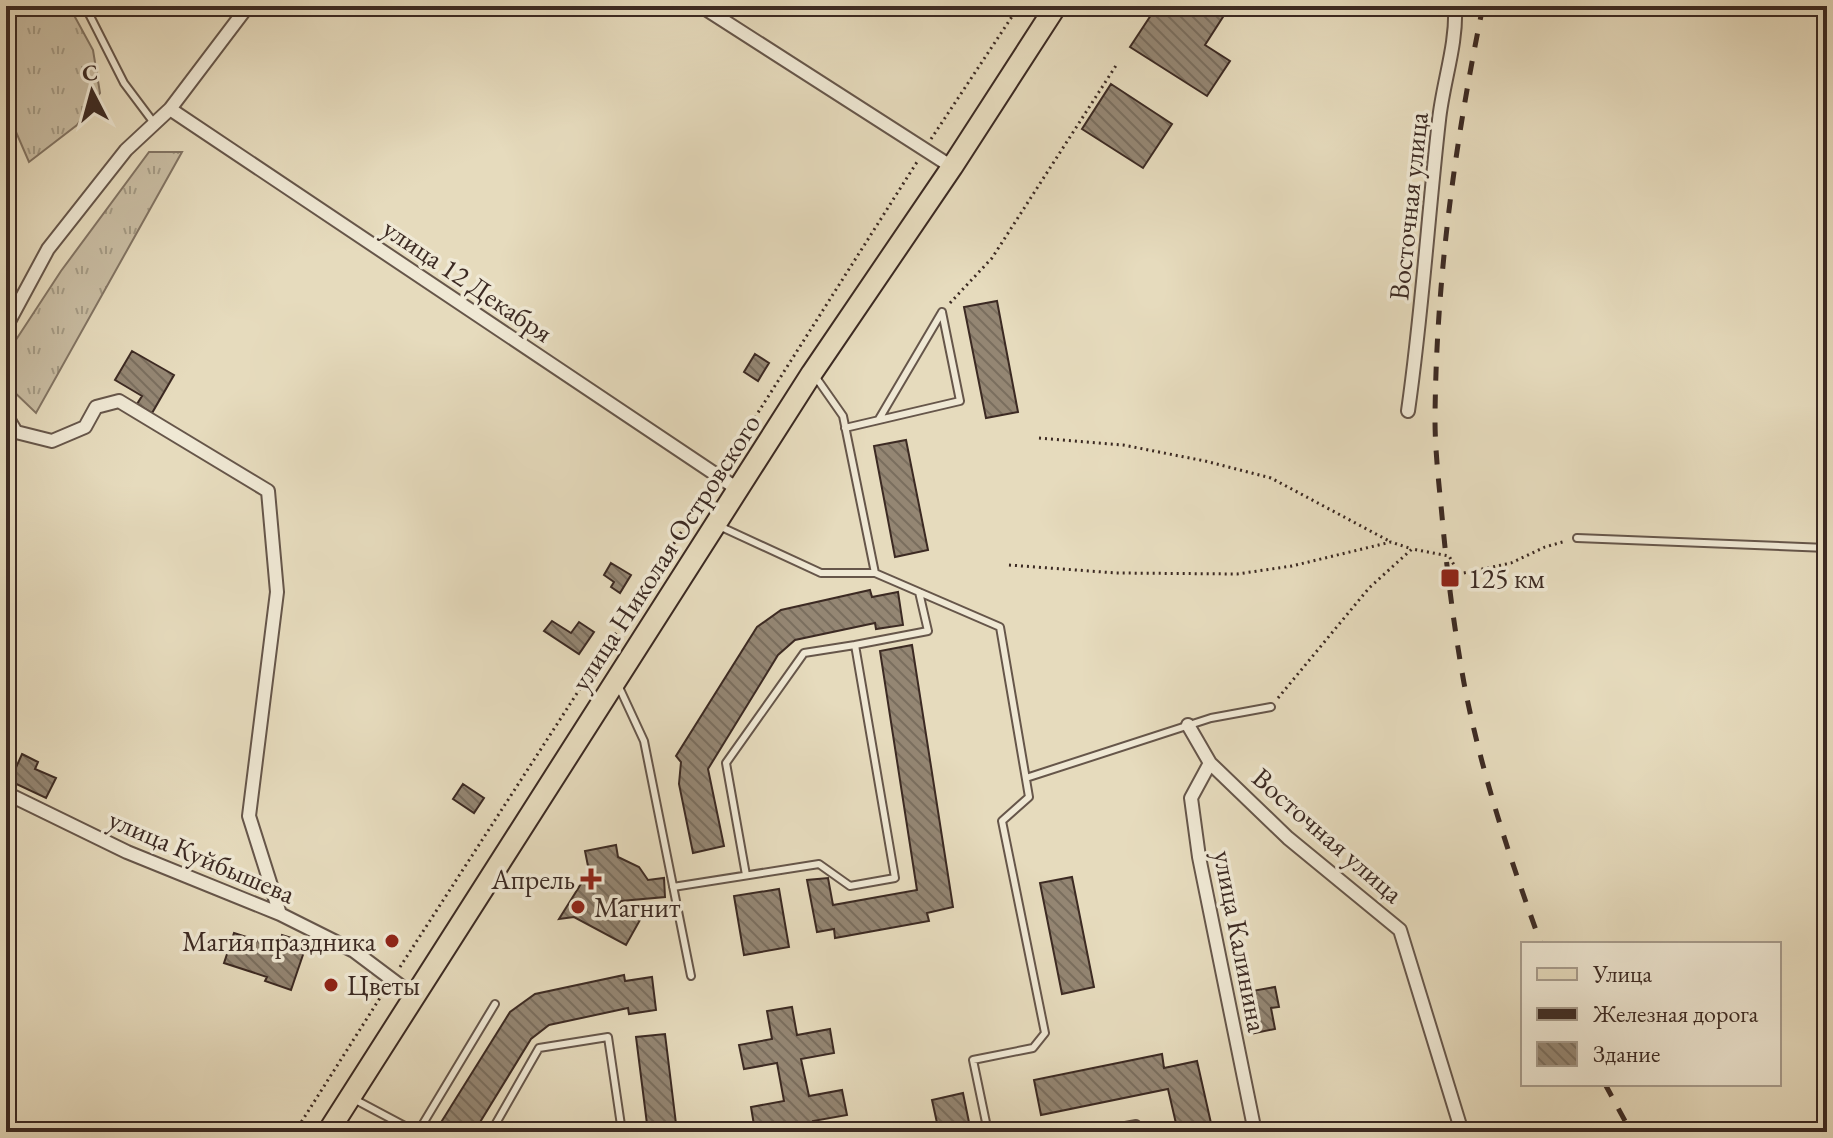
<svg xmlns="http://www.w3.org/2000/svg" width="1833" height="1138" font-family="'EB Garamond',serif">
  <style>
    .grass { fill: url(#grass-tufts); stroke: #827463; stroke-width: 2 }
    .building { fill: url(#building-back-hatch); stroke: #3c2a23; stroke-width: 2 }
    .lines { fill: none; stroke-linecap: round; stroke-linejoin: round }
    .lane-casing { stroke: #66564a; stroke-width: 10 }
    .street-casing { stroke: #66564a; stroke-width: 16 }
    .primary-casing { stroke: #3c2a23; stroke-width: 24 }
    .path { stroke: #3c2a23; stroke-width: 3; stroke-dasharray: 2 4; stroke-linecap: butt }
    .lane { stroke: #efe8d4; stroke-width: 6 }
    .street { stroke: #efe8d4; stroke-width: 12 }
    .primary { stroke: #e6dbbd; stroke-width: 20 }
    .rail { stroke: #3c2a23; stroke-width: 5; stroke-dasharray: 14 14; stroke-linecap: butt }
    .poi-dot { fill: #8f2418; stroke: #efe8d4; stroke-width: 3 }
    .labels { text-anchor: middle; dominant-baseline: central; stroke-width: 7; stroke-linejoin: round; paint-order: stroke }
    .street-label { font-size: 28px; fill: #3c2a23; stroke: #efe8d4 }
    .poi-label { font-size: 28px; fill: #3c2a23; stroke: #efe8d4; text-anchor: start }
  </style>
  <defs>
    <pattern id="grass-tufts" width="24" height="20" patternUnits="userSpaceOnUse" patternTransform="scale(2)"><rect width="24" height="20" fill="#c9bda3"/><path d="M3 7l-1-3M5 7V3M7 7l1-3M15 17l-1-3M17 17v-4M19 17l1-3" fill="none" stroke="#a49a84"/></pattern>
    <pattern id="building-back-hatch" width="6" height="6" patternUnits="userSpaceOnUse" patternTransform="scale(2)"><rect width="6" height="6" fill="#948673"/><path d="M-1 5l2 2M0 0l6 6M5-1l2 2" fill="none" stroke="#7a6e5e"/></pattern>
  </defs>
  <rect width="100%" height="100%" fill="#e6dbbd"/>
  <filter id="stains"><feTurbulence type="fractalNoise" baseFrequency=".0025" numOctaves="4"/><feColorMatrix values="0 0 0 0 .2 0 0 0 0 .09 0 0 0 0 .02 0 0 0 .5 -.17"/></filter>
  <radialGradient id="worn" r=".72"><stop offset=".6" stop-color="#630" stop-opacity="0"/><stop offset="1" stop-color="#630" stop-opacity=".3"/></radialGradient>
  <!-- grass -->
  <path class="grass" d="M6 6H69L93 50 100 93 77 125 29 162 6 109Z
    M149 152H182L36 413 7 385 8 352 61 271Z"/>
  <!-- building -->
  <path class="building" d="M1157 6H1230L1205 45 1230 61 1207 96 1130 47Z
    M1111 84 1172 124 1143 168 1082 129Z
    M997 301 1018 412 986 418 964 307Z
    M132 351 174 375 152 413 137 404 142 396 115 380Z
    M755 354 769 363 758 381 744 372Z
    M906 440 928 550 895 557 874 446Z
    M611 563 631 575 620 593 611 587 614 582 604 575Z
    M870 590 872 597 898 592 903 625 876 629 875 623 795 640 778 655 708 769 724 846 693 853 679 784 681 762 676 756 757 627 781 610Z
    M552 621 571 633 579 622 594 632 579 654 544 631Z
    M912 645 953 907 927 913 929 921 835 938 834 929 817 932 807 880 828 878 833 905 917 890 880 651Z
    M22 754 38 762 35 769 56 778 46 798 10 781Z
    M463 784 484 798 474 813 453 799Z
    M616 845 618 857 639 867 648 880 664 878 665 897 621 901 617 907 640 920 626 945 574 917 559 919 589 871 585 851Z
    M1072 877 1094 987 1062 994 1040 883Z
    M779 889 789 947 744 955 734 896Z
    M234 933 278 947 282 935 307 943 291 990 265 981 267 977 224 963Z
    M624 975 625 981 652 977 656 1010 629 1014 628 1008 549 1025 531 1039 474 1132H435L510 1012 535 994Z
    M1275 987 1279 1007 1271 1008 1275 1029 1250 1034 1241 993Z
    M792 1007 797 1035 830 1029 834 1053 801 1059 809 1096 842 1090 847 1115 813 1121 815 1132H789L788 1125 755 1131 751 1107 784 1101 777 1063 744 1069 739 1045 772 1039 767 1011Z
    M665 1034 677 1132H648L636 1037Z
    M1162 1054 1164 1068 1197 1061 1213 1132H1178L1168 1089 1041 1115 1034 1080Z
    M963 1093 971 1132H939L932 1100Z"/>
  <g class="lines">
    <defs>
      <path id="lane" d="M87 10 124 83 154 123
        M815 376 843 416 875 573 1000 627 1029 797 1002 821 1045 1033 1033 1048 973 1060 988 1132
        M879 419 942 312
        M845 428 960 401 942 312
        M717 525 821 573H875
        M1577 538 1827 548
        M619 687 644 741 691 976
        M1026 778 1211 718 1271 707
        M746 875 726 763 804 653 855 645
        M673 887 819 864 850 886 895 878 855 645 928 631 919 592
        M352 1098 416 1132
        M418 1132 495 1004
        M491 1132 539 1048 608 1037 622 1132
        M1093 1132 1136 1124 1146 1132"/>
      <path id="street" d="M701 6 952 167
        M170 109 739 490
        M6 327 48 249 126 150 170 109 248 6
        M1408 411C1422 314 1428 217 1439 120 1443 82 1457 45 1455 6
        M6 415 16 432 52 441 85 427 96 407 119 401 268 491 277 592 249 816 280 914
        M1188 725 1210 763 1288 838 1400 930 1462 1132
        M1210 763 1191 798 1199 857 1255 1132
        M6 793 127 852 280 914 354 951 414 996"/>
      <path id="primary" d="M328 1132 812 373 952 167 1056 6"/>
    </defs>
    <!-- lane casing -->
    <use href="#lane" class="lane-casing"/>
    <!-- street casing -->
    <use href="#street" class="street-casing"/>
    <!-- primary casing -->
    <use href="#primary" class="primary-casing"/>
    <!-- path -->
    <path class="path" d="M931 139 1019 6
      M950 303 992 258 1117 64
      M1039 438 1123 445 1205 461 1271 478 1391 542
      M726 463 917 162
      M1009 565 1116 573 1237 574 1292 566 1391 542 1412 549
      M1278 698 1369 588 1412 549 1449 556 1459 574 1511 563 1545 547 1566 541
      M400 967 711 486
      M295 1132 385 990"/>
    <!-- lane -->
    <use href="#lane" class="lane"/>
    <!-- street -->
    <use href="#street" class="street"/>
    <!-- primary -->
    <use href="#primary" class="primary"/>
    <!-- rail -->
    <path class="rail" d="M1483 6C1455 142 1436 280 1435 419 1435 451 1439 484 1442 516 1447 572 1454 628 1464 683 1481 772 1510 859 1541 944
      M1605 1084 1631 1132"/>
  </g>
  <!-- markers -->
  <g class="poi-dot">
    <rect x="1440" y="568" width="20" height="20" rx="4"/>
    <path d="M587 867h8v8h8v8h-8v8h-8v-8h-8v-8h8z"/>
    <circle cx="578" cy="907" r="8"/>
    <circle cx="392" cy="941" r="8"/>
    <circle cx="331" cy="985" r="8"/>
  </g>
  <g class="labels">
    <!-- street labels -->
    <g class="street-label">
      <text transform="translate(1408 206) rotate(-84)">Восточная улица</text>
      <text transform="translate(468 280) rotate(34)">улица 12 Декабря</text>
      <text transform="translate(665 552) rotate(-57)">улица Николая Островского</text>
      <text transform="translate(1328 835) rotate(41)">Восточная улица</text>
      <text transform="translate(202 856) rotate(23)">улица Куйбышева</text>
      <text transform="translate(1241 941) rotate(79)">улица Калинина</text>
    </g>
    <!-- poi labels -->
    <g class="poi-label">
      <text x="1468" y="578">125 км</text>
      <text x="575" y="879" text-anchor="end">Апрель</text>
      <text x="594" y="907">Магнит</text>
      <text x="376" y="941" text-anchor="end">Магия праздника</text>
      <text x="347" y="985">Цветы</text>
    </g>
  </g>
  <!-- margin -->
  <rect width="1833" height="1138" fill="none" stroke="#e6dbbd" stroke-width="32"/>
  <rect x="8" y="8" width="1817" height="1122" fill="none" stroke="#3c2a23" stroke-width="4"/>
  <rect x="16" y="16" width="1801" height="1106" fill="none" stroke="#3c2a23" stroke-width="2"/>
  <!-- legend -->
  <rect x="1521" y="942" width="260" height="144" fill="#efe8d4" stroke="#a79c8d" stroke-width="2"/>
  <rect x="1537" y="968" width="40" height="12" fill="#e6dbbd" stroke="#a79c8d" stroke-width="2"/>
  <text x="1593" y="982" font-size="24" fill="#3c2a23">Улица</text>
  <rect x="1537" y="1008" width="40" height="12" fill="#3c2a23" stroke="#a79c8d" stroke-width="2"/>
  <text x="1593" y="1022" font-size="24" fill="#3c2a23">Железная дорога</text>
  <rect x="1537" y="1042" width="40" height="24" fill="url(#building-back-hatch)" stroke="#a79c8d" stroke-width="2"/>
  <text x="1593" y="1062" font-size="24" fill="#3c2a23">Здание</text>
  <!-- north arrow -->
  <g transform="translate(92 92) rotate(354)" stroke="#efe8d4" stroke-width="6" paint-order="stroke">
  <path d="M0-6L14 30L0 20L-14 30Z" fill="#3c2a23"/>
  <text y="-12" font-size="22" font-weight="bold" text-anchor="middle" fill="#3c2a23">С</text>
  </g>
  <rect width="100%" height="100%" filter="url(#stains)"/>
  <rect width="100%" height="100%" fill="url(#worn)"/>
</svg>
